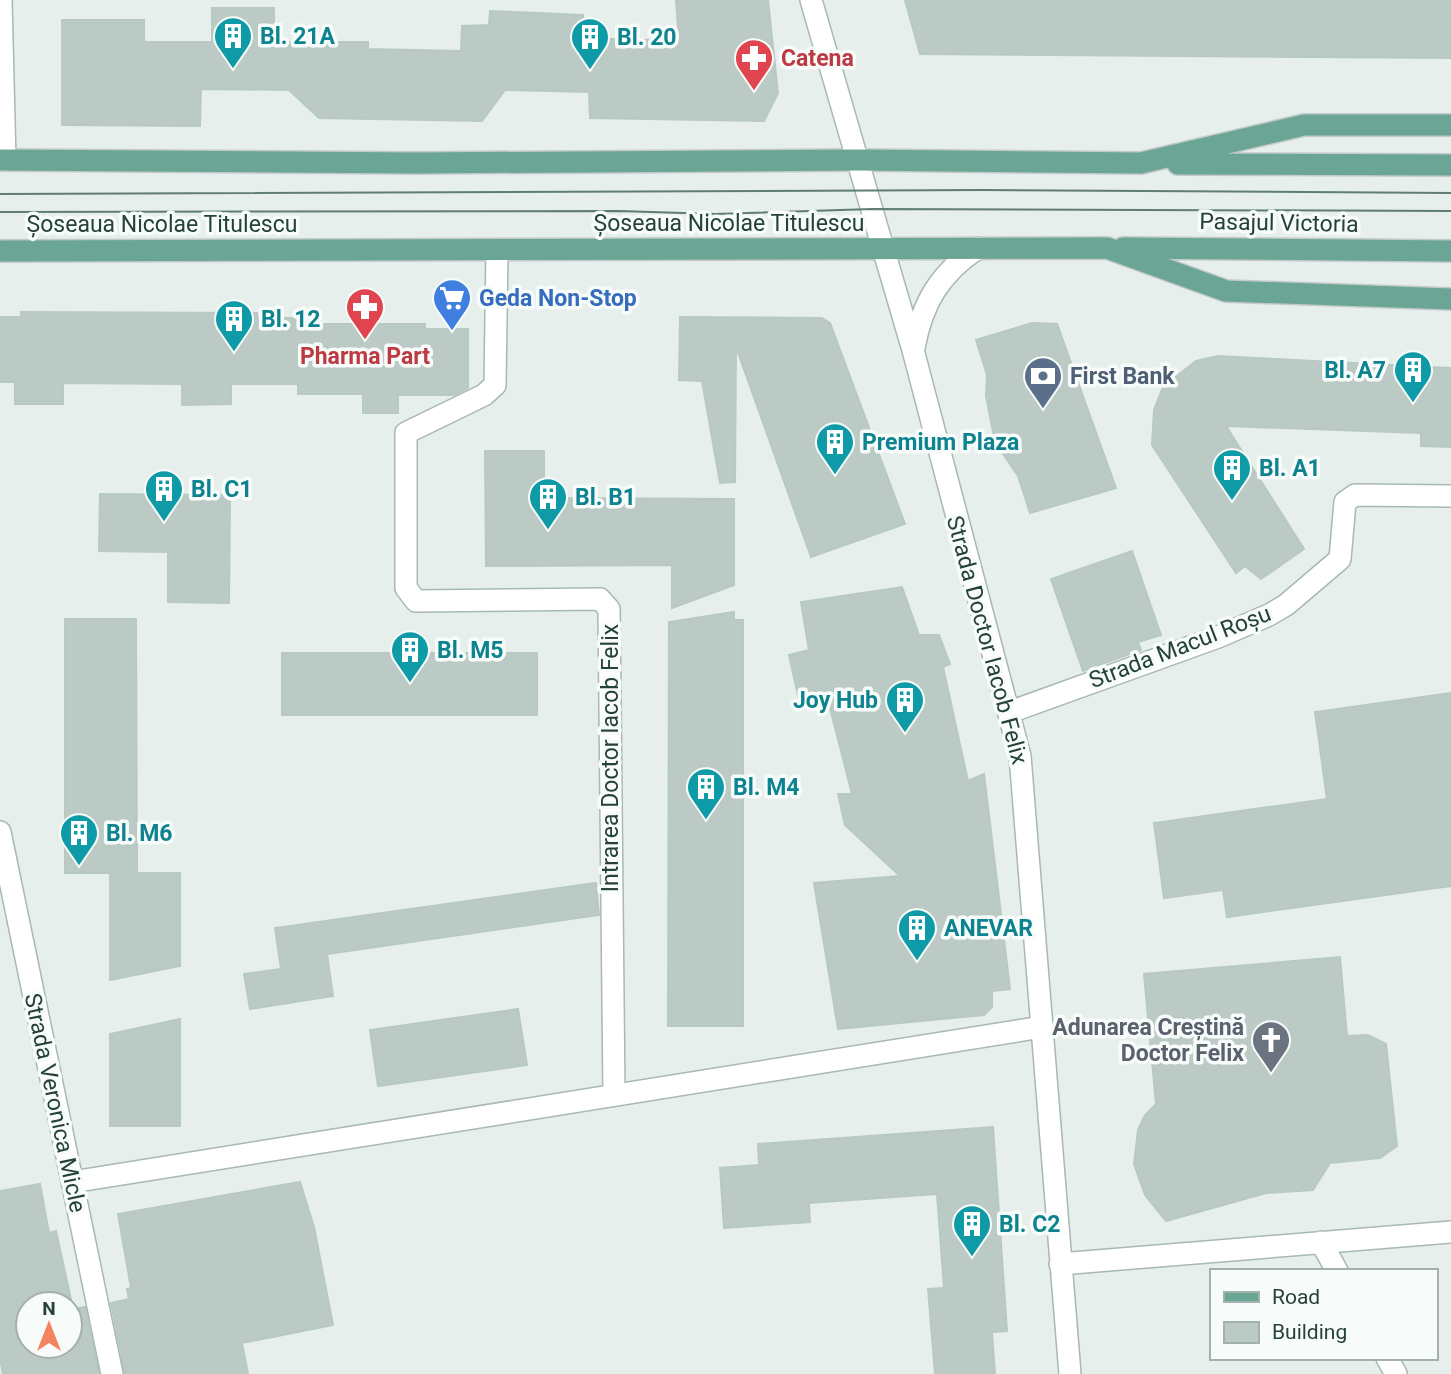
<svg xmlns="http://www.w3.org/2000/svg" width="1451" height="1374" font-family="Roboto,sans-serif">
  <style>
    .building { fill: #bbcac4; stroke: #b8c9c2; stroke-width: 2; fill-rule: evenodd }
    .lines { fill: none; stroke-linecap: round; stroke-linejoin: round }
    .minor-casing { stroke: #a8b8b2; stroke-width: 24 }
    .tertiary-casing { stroke: #a8b8b2; stroke-width: 24 }
    .primary-casing { stroke: #c2cac8; stroke-width: 24 }
    .minor { stroke: #fff; stroke-width: 21 }
    .tertiary { stroke: #fff; stroke-width: 21 }
    .primary { stroke: #6aa596; stroke-width: 21 }
    .tram { stroke: #5f7d75; stroke-width: 2 }
    .labels { text-anchor: middle; dominant-baseline: central; stroke-width: 7; stroke-linejoin: round; paint-order: stroke }
    .culture-label { font-size: 23px; font-weight: bold; fill: #0d838f; stroke: #f7fbf9; text-anchor: start }
    .health-label { font-size: 23px; font-weight: bold; fill: #be3a42; stroke: #f7fbf9; text-anchor: start }
    .street-label { font-size: 23px; fill: #24423a; stroke: #f7fbf9 }
    .shop-label { font-size: 23px; font-weight: bold; fill: #366cbe; stroke: #f7fbf9; text-anchor: start }
    .service-label { font-size: 23px; font-weight: bold; fill: #4e5e75; stroke: #f7fbf9; text-anchor: start }
    .worship-label { font-size: 23px; font-weight: bold; fill: #5b616d; stroke: #f7fbf9; text-anchor: end }
  </style>
  <rect width="100%" height="100%" fill="#e6efeb"/>
  <!-- building -->
  <path class="building" d="M676 0H768L778 93 764 121 590 118 589 92 505 90 482 121 319 118 289 90 201 89 200 126 62 125V20H144V42H212V8H274V42H368V49L461 51 462 26 489 25 490 11 583 15V38L679 41Z
    M905 0H1451V58L920 54Z
    M21 312 257 313V318H298V324H425V329H468V388L454 395H398V413H363V394H298V384H231V404L182 405V384L63 383V404H15V382H0V317H21Z
    M680 317 822 318 830 323 905 524 811 557 736 347 735 482 720 483 702 381 679 380Z
    M1032 323 1057 324 1116 488 1030 513 1018 476 995 442 986 396 987 375 976 340Z
    M1218 356 1451 368V447L1421 446V433L1226 426 1304 549 1261 579 1245 566 1236 573 1152 445 1154 410 1163 387 1196 361Z
    M485 451H544V498L734 499V585L672 608V565L486 566Z
    M100 494 230 495 229 603 168 602V552L99 551Z
    M1132 551 1161 635 1138 642 1141 650 1083 671 1051 579Z
    M902 587 919 635H939L950 664 943 667 968 781 984 774 1010 989 992 991V1007L984 1015 838 1029 814 883 900 876 845 825 838 794H852L829 704 801 709 789 655 809 650 801 602Z
    M734 612V620H743V1026H668L669 622Z
    M65 619H136L137 873H180V966L110 980V873H65Z
    M282 653H537V715H282Z
    M1451 693V886L1227 917 1223 890 1164 898 1154 823 1327 799 1315 712Z
    M596 883 599 915 327 954 333 996 250 1009 244 974 281 969 275 928Z
    M1340 957 1347 1036 1368 1035 1386 1044 1397 1146 1380 1158 1330 1163 1313 1190 1266 1193 1166 1221 1145 1195 1134 1164 1138 1130 1145 1115 1156 1104 1144 974Z
    M518 1009 527 1065 378 1086 370 1030Z
    M180 1019V1126H110V1034Z
    M993 1127 1007 1331 992 1332 995 1374H935L928 1289 944 1288 937 1194 809 1203 810 1222 724 1228 720 1168 759 1165 758 1144Z
    M300 1182 314 1227 333 1325 242 1343 248 1374H125L111 1303 129 1299 127 1289 131 1288 118 1214Z
    M40 1184 49 1233 56 1231 73 1309 85 1307 99 1374H3L0 1358V1191ZM28 1304H70V1346H28Z"/>
  <g class="lines">
    <defs>
      <path id="minor" d="M1 0 5 160
        M883 248 913 350 1020 756 1070 1374
        M497 250 495 385 484 395 406 433V588L416 601 600 599 609 609 614 1095
        M914 348C922 303 940 273 978 248
        M1010 712 1218 637 1269 615 1286 605 1340 559 1345 502 1355 495 1451 496
        M0 832 112 1374
        M72 1182 1042 1027
        M1321 1242 1337 1271
        M1060 1264 1451 1232
        M1387 1358 1396 1374"/>
      <path id="tertiary" d="M811 0 883 248"/>
      <path id="primary" d="M0 160 417 163 858 160 1141 163 1304 125H1451
        M1178 164 1451 165
        M1123 248 1451 251
        M0 251 1107 248 1226 291 1451 299"/>
    </defs>
    <!-- minor casing -->
    <use href="#minor" class="minor-casing"/>
    <!-- tertiary casing -->
    <use href="#tertiary" class="tertiary-casing"/>
    <!-- primary casing -->
    <use href="#primary" class="primary-casing"/>
    <!-- minor -->
    <use href="#minor" class="minor"/>
    <!-- tertiary -->
    <use href="#tertiary" class="tertiary"/>
    <!-- primary -->
    <use href="#primary" class="primary"/>
    <!-- tram -->
    <path class="tram" d="M0 194 982 190 1451 193
      M0 212 619 211 715 214 872 209 1451 211"/>
  </g>
  <!-- icons -->
  <defs>
    <symbol id="building-pin" viewBox="-11 -11 22 30"><path d="M0 17L-7.5 6A9.5 9.5 0 1 1 7.5 6Z" fill="#0f9aa8" stroke="#f7fbf9"/><path d="M-4-6H4V6H1V3H-1V6H-4ZM-2.5-4.3h1.7v1.8h-1.7ZM.8-4.3h1.7v1.8H.8ZM-2.5-1h1.7V.8h-1.7ZM.8-1h1.7V.8H.8Z" fill="#fff"/></symbol>
    <symbol id="pharmacy-pin" viewBox="-11 -11 22 30"><path d="M0 17L-7.5 6A9.5 9.5 0 1 1 7.5 6Z" fill="#e0444e" stroke="#f7fbf9"/><path d="M-2-6h4v4h4v4h-4v4h-4v-4h-4v-4h4Z" fill="#fff"/></symbol>
    <symbol id="supermarket-pin" viewBox="-11 -11 22 30"><path d="M0 17L-7.5 6A9.5 9.5 0 1 1 7.5 6Z" fill="#3f7fe0" stroke="#f7fbf9"/><path d="M-6-5.5h2.5l.6 2H6L4.5 2H-2.5L-4.4-4H-6ZM-1.5 3.2a1.3 1.3 0 1 0 .1 0ZM3 3.2a1.3 1.3 0 1 0 .1 0Z" fill="#fff"/></symbol>
    <symbol id="bank-pin" viewBox="-11 -11 22 30"><path d="M0 17L-7.5 6A9.5 9.5 0 1 1 7.5 6Z" fill="#5c6f8a" stroke="#f7fbf9"/><path d="M-6-4H6V4H-6ZM0-2.3a2.3 2.3 0 1 0 0 4.6a2.3 2.3 0 1 0 0-4.6Z" fill="#fff"/></symbol>
    <symbol id="church-pin" viewBox="-11 -11 22 30"><path d="M0 17L-7.5 6A9.5 9.5 0 1 1 7.5 6Z" fill="#6b7280" stroke="#f7fbf9"/><path d="M-1.2-6h2.4v3.5h3.3v2.4h-3.3V6h-2.4V-.1h-3.3v-2.4h3.3Z" fill="#fff"/></symbol>
  </defs>
  <g fill-rule="evenodd">
    <use href="#building-pin" x="211" y="14" width="44" height="60"/>
    <use href="#building-pin" x="568" y="15" width="44" height="60"/>
    <use href="#pharmacy-pin" x="732" y="36" width="44" height="60"/>
    <use href="#supermarket-pin" x="430" y="276" width="44" height="60"/>
    <use href="#pharmacy-pin" x="343" y="285" width="44" height="60"/>
    <use href="#building-pin" x="212" y="297" width="44" height="60"/>
    <use href="#building-pin" x="1391" y="348" width="44" height="60"/>
    <use href="#bank-pin" x="1021" y="354" width="44" height="60"/>
    <use href="#building-pin" x="813" y="420" width="44" height="60"/>
    <use href="#building-pin" x="1210" y="446" width="44" height="60"/>
    <use href="#building-pin" x="142" y="467" width="44" height="60"/>
    <use href="#building-pin" x="526" y="475" width="44" height="60"/>
    <use href="#building-pin" x="388" y="628" width="44" height="60"/>
    <use href="#building-pin" x="883" y="678" width="44" height="60"/>
    <use href="#building-pin" x="684" y="765" width="44" height="60"/>
    <use href="#building-pin" x="57" y="811" width="44" height="60"/>
    <use href="#building-pin" x="895" y="906" width="44" height="60"/>
    <use href="#church-pin" x="1249" y="1018" width="44" height="60"/>
    <use href="#building-pin" x="950" y="1202" width="44" height="60"/>
  </g>
  <g class="labels">
    <!-- culture labels -->
    <g class="culture-label">
      <text x="260" y="36">Bl. 21A</text>
      <text x="617" y="37">Bl. 20</text>
      <text x="261" y="319">Bl. 12</text>
      <text x="1386" y="370" text-anchor="end">Bl. A7</text>
      <text x="862" y="442">Premium Plaza</text>
      <text x="1259" y="468">Bl. A1</text>
      <text x="191" y="489">Bl. C1</text>
      <text x="575" y="497">Bl. B1</text>
      <text x="437" y="650">Bl. M5</text>
      <text x="878" y="700" text-anchor="end">Joy Hub</text>
      <text x="733" y="787">Bl. M4</text>
      <text x="106" y="833">Bl. M6</text>
      <text x="944" y="928">ANEVAR</text>
      <text x="999" y="1224">Bl. C2</text>
    </g>
    <!-- health labels -->
    <g class="health-label">
      <text x="781" y="58">Catena</text>
      <text x="365" y="356" text-anchor="middle">Pharma Part</text>
    </g>
    <!-- street labels -->
    <g class="street-label">
      <text x="729" y="223">Șoseaua Nicolae Titulescu</text>
      <text transform="translate(1279 223) rotate(1)">Pasajul Victoria</text>
      <text x="162" y="224">Șoseaua Nicolae Titulescu</text>
      <text transform="translate(987 640) rotate(75)">Strada Doctor Iacob Felix</text>
      <text transform="translate(1180 647) rotate(-21)">Strada Macul Roșu</text>
      <text transform="translate(610 758) rotate(-90)">Intrarea Doctor Iacob Felix</text>
      <text transform="translate(55 1103) rotate(78)">Strada Veronica Micle</text>
    </g>
    <!-- shop labels -->
    <g class="shop-label">
      <text x="479" y="298">Geda Non-Stop</text>
    </g>
    <!-- service labels -->
    <g class="service-label">
      <text x="1070" y="376">First Bank</text>
    </g>
    <!-- worship labels -->
    <g class="worship-label">
      <text x="1244" y="1027">Adunarea Creștină<tspan x="1244" dy="26">Doctor Felix</tspan></text>
    </g>
  </g>
  <!-- legend -->
  <rect x="1210" y="1269" width="228" height="91" fill="#f7fbf9" stroke="#a3b1ad" stroke-width="2"/>
  <rect x="1224" y="1292" width="35" height="10" fill="#6aa596" stroke="#a3b1ad" stroke-width="2"/>
  <text x="1272" y="1304" font-size="21" fill="#24423a">Road</text>
  <rect x="1224" y="1322" width="35" height="21" fill="#bbcac4" stroke="#a3b1ad" stroke-width="2"/>
  <text x="1272" y="1339" font-size="21" fill="#24423a">Building</text>
  <!-- north arrow -->
  <g transform="translate(49 1325)"><circle r="33" fill="#f7fbf9" stroke="#a3b1ad" stroke-width="2"/>
  <path d="M0-5L12 26L0 18L-12 26Z" fill="#f4845f"/>
  <text y="-10" font-size="19" font-weight="bold" text-anchor="middle" fill="#24423a">N</text>
  </g>
</svg>
